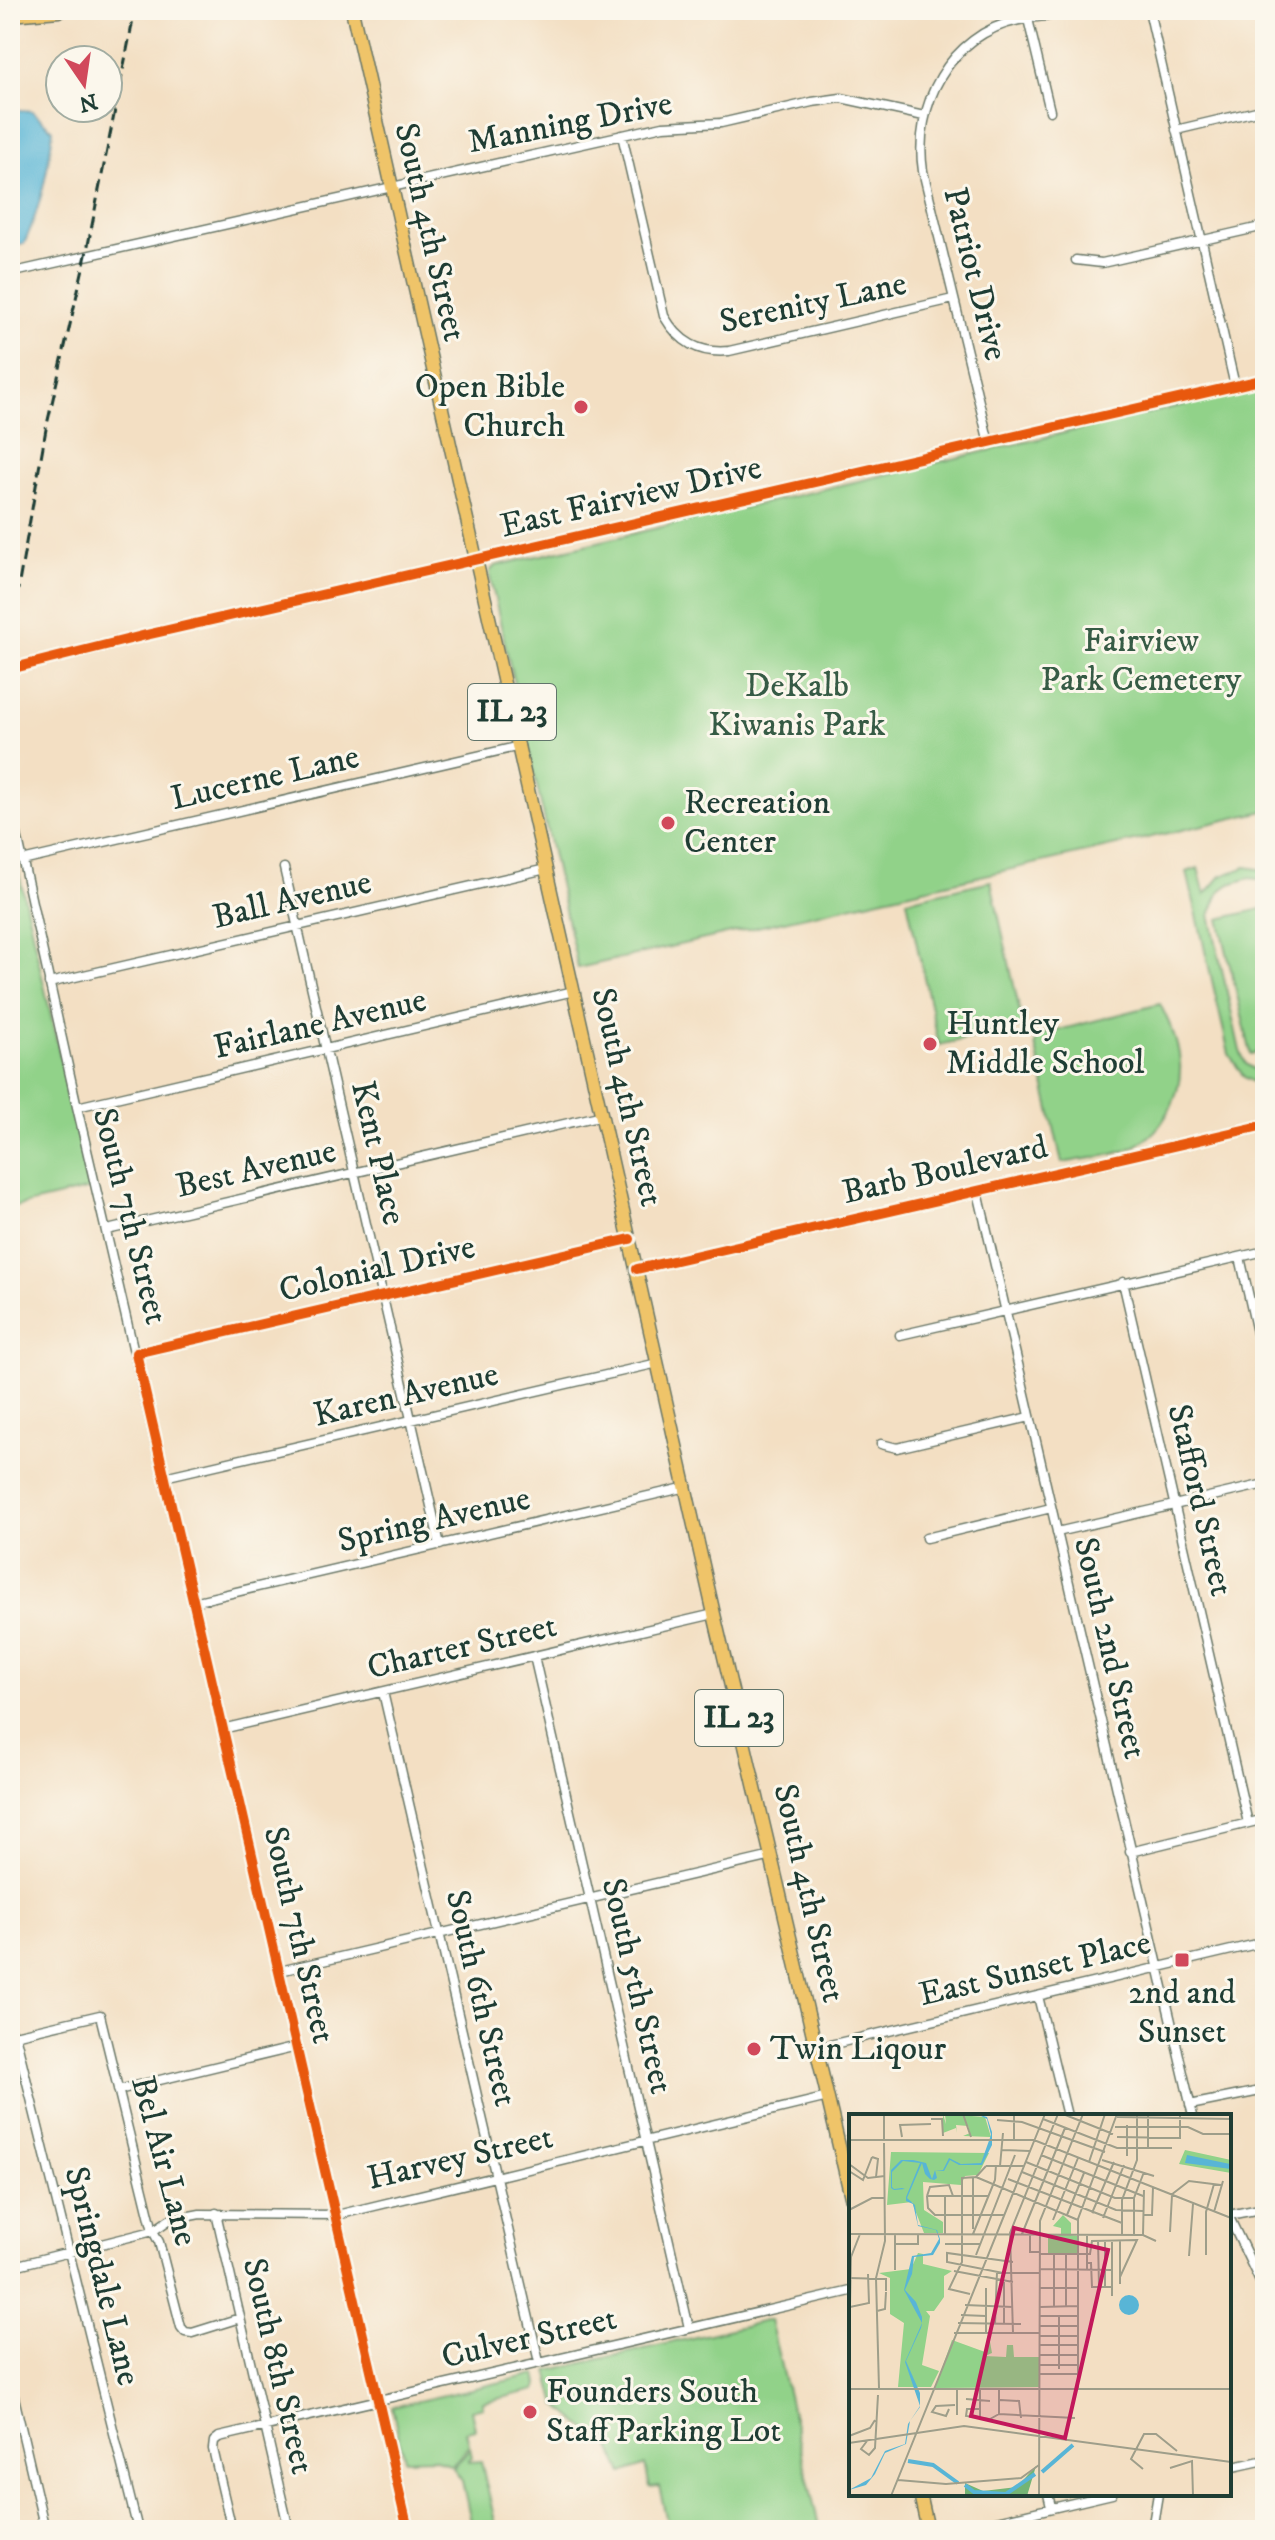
<svg xmlns="http://www.w3.org/2000/svg" width="1275" height="2540" font-family="'IM FELL DW Pica',serif">
  <style>
    .green { fill: #91d289; stroke: #58885e; stroke-width: 2 }
    .water { fill: #58b5d6; stroke: #3c7985; stroke-width: 2 }
    .lines { fill: none; stroke-linecap: round; stroke-linejoin: round }
    .minor-casing { stroke: #697666; stroke-width: 11 }
    .tertiary-casing { stroke: #697666; stroke-width: 13 }
    .primary-casing { stroke: #697666; stroke-width: 15 }
    .motorway-casing { stroke: #697666; stroke-width: 17 }
    .minor { stroke: #fff; stroke-width: 8 }
    .tertiary { stroke: #fff; stroke-width: 10 }
    .primary { stroke: #efc469; stroke-width: 12 }
    .motorway { stroke: #efc469; stroke-width: 14 }
    .rail { stroke: #1f3d34; stroke-width: 3; stroke-dasharray: 12 6; stroke-linecap: butt }
    .cycleway-casing { stroke: #fbf7ec; stroke-width: 15 }
    .cycleway { stroke: #e8590c; stroke-width: 10 }
    .poi-dot { fill: #d1495b; stroke: #fbf7ec; stroke-width: 3 }
    .labels { text-anchor: middle; dominant-baseline: central; stroke-width: 6; stroke-linejoin: round; paint-order: stroke }
    .shield { fill: #fbf7ec; stroke: #61756b; stroke-width: 2 }
    .shield-label { font-size: 32px; font-weight: bold; fill: #1f3d34 }
    .street-label { font-size: 34px; fill: #1f3d34; stroke: #fbf7ec }
    .poi-label { font-size: 34px; fill: #1f3d34; stroke: #fbf7ec; text-anchor: start }
    .park-label { font-size: 34px; fill: #365b45; stroke: #fbf7ec }
    .inset-river { fill: none; stroke: #58b5d6; stroke-width: 4 }
    .inset-road { fill: none; stroke: #9e9e8a; stroke-width: 2 }
    .view { fill: #c2185b; fill-opacity: 0.15; stroke: #c2185b; stroke-width: 4 }
    .inset-edge { fill: none; stroke: #1f3d34; stroke-width: 4 }
  </style>
  <rect width="100%" height="100%" fill="#fbf7ec"/>
  <filter id="ink" filterUnits="userSpaceOnUse"><feTurbulence type="fractalNoise" baseFrequency=".0125" numOctaves="2"/><feDisplacementMap in="SourceGraphic" scale="16" xChannelSelector="R" yChannelSelector="G"/><feConvolveMatrix kernelMatrix="1 2 1 2 8 2 1 2 1" color-interpolation-filters="sRGB"/></filter>
  <filter id="wash" filterUnits="userSpaceOnUse"><feTurbulence type="fractalNoise" baseFrequency=".006" numOctaves="4" result="noise"/><feDisplacementMap in="SourceGraphic" scale="32" xChannelSelector="R" yChannelSelector="G"/><feGaussianBlur stdDeviation="1.8" result="paint"/><feColorMatrix in="noise" values="0 0 0 0 0 0 0 0 0 0 0 0 0 0 0 0 0 1.4 0 .05"/><feComposite in="paint" operator="in"/></filter>
  <g filter="url(#wash)">
    <rect width="100%" height="100%" fill="#f3dfc3"/>
    <!-- green -->
    <path class="green" d="M1265 386V811L578 968 490 577V571L495 566Z
      M10 834 90 1189 10 1208Z
      M1246 867 1265 870V880L1250 878 1230 884 1220 891 1210 915 1240 1051 1246 1064 1265 1077V1089L1244 1077 1229 1054 1187 872 1198 868 1205 895 1221 876Z
      M991 881 1023 1026 939 1045 907 900Z
      M1265 908V1050L1251 1054 1219 919Z
      M1160 1004C1169 1022 1179 1043 1180 1063 1182 1095 1164 1131 1135 1146 1115 1157 1085 1158 1062 1163L1035 1044 1039 1035Z
      M770 2320 820 2530H669L659 2486 650 2487 645 2465 623 2474 604 2431 594 2435 557 2405 548 2371Z
      M536 2374 538 2385 536 2390 483 2402V2407L471 2410 475 2429 466 2431 469 2444 452 2466 433 2458 404 2459 392 2407Z
      M470 2447 472 2458 469 2459V2462L481 2461 497 2530H473L462 2481 453 2468Z"/>
    <!-- water -->
    <path class="water" d="M10 109 32 111 53 130C48 170 41 207 24 244H10Z"/>
  </g>
  <g filter="url(#ink)">
    <g class="lines">
      <defs>
        <path id="minor" d="M1149 10 1235 386
          M1028 19 1050 111
          M1176 130 1265 109
          M622 135 664 316C679 342 699 354 729 351L953 299
          M1076 260 1102 263 1265 226
          M10 273 663 126 721 123 812 102 841 98 924 116
          M989 443 923 171C913 106 949 34 1019 20 1049 14 1080 13 1111 10
          M10 803 77 1107 408 2530
          M22 861 520 746
          M284 868 440 1545
          M49 983 546 869
          M77 1107 574 991
          M978 1192 1193 2116
          M107 1230 603 1115
          M1240 1257 1265 1368
          M637 1269 1265 1125
          M1123 1282 1248 1823
          M900 1335 1265 1251
          M136 1353 630 1239
          M881 1444 897 1448 1030 1417
          M164 1477 658 1363
          M1057 1532 1265 1484
          M926 1538 1051 1508
          M193 1602 687 1487
          M534 1656 689 2328
          M383 1692 539 2362
          M222 1729 714 1614
          M1130 1852 1265 1819
          M280 1971 772 1856
          M1038 1996 1067 2116
          M15 2034 138 2530
          M10 2036 100 2015 153 2231 159 2242 181 2327 185 2332 192 2333 240 2318
          M817 2048 1265 1942
          M118 2090 297 2047
          M1190 2105 1265 2090
          M216 2213 289 2530
          M1229 2215 1265 2208
          M1229 2217 1265 2292
          M10 2267 153 2231 169 2220 200 2214 337 2215 828 2097
          M10 2380 45 2530
          M1229 2468 1265 2460
          M1048 2494 1051 2507
          M232 2530 213 2449 214 2441 219 2437 851 2291
          M958 2530 1112 2494
          M1152 2530 1158 2494"/>
        <path id="tertiary" d="M10 669 146 635 1265 379"/>
        <path id="primary" d="M352 10 714 1614 851 2197
          M920 2494 928 2530"/>
        <path id="motorway" d="M10 14 59 10"/>
      </defs>
      <!-- minor casing -->
      <use href="#minor" class="minor-casing"/>
      <!-- tertiary casing -->
      <use href="#tertiary" class="tertiary-casing"/>
      <!-- primary casing -->
      <use href="#primary" class="primary-casing"/>
      <!-- motorway casing -->
      <use href="#motorway" class="motorway-casing"/>
      <!-- minor -->
      <use href="#minor" class="minor"/>
      <!-- tertiary -->
      <use href="#tertiary" class="tertiary"/>
      <!-- primary -->
      <use href="#primary" class="primary"/>
      <!-- motorway -->
      <use href="#motorway" class="motorway"/>
      <!-- rail -->
      <path class="rail" d="M10 634 46 429 86 255 135 10"/>
      <defs>
        <path id="cycleway" d="M10 669 146 635 1265 379
          M637 1269 1265 1125
          M408 2530 136 1353 630 1239"/>
      </defs>
      <!-- cycleway casing -->
      <use href="#cycleway" class="cycleway-casing"/>
      <!-- cycleway -->
      <use href="#cycleway" class="cycleway"/>
    </g>
  </g>
  <!-- markers -->
  <g class="poi-dot">
    <circle cx="581" cy="407" r="8"/>
    <circle cx="668" cy="823" r="8"/>
    <circle cx="930" cy="1044" r="8"/>
    <rect x="1174" y="1952" width="16" height="16" rx="4"/>
    <circle cx="754" cy="2049" r="8"/>
    <circle cx="530" cy="2412" r="8"/>
  </g>
  <g class="labels">
    <!-- shield labels -->
    <g class="shield">
      <rect x="468" y="684" width="88" height="56" rx="6"/>
      <rect x="695" y="1690" width="88" height="56" rx="6"/>
    </g>
    <g class="shield-label">
      <text x="512" y="712">IL 23</text>
      <text x="739" y="1718">IL 23</text>
    </g>
    <!-- street labels -->
    <g class="street-label">
      <text transform="translate(570 123) rotate(-11)">Manning Drive</text>
      <text transform="translate(430 232) rotate(77)">South 4th Street</text>
      <text transform="translate(975 274) rotate(76)">Patriot Drive</text>
      <text transform="translate(813 303) rotate(-12)">Serenity Lane</text>
      <text transform="translate(631 497) rotate(-13)">East Fairview Drive</text>
      <text transform="translate(265 778) rotate(-13)">Lucerne Lane</text>
      <text transform="translate(292 900) rotate(-13)">Ball Avenue</text>
      <text transform="translate(320 1024) rotate(-13)">Fairlane Avenue</text>
      <text transform="translate(627 1097) rotate(77)">South 4th Street</text>
      <text transform="translate(378 1153) rotate(77)">Kent Place</text>
      <text transform="translate(256 1169) rotate(-13)">Best Avenue</text>
      <text transform="translate(945 1170) rotate(-13)">Barb Boulevard</text>
      <text transform="translate(130 1216) rotate(76)">South 7th Street</text>
      <text transform="translate(377 1269) rotate(-13)">Colonial Drive</text>
      <text transform="translate(406 1395) rotate(-13)">Karen Avenue</text>
      <text transform="translate(1200 1500) rotate(77)">Stafford Street</text>
      <text transform="translate(434 1520) rotate(-13)">Spring Avenue</text>
      <text transform="translate(462 1647) rotate(-13)">Charter Street</text>
      <text transform="translate(1110 1648) rotate(77)">South 2nd Street</text>
      <text transform="translate(809 1893) rotate(77)">South 4th Street</text>
      <text transform="translate(299 1935) rotate(77)">South 7th Street</text>
      <text transform="translate(1035 1969) rotate(-13)">East Sunset Place</text>
      <text transform="translate(637 1986) rotate(77)">South 5th Street</text>
      <text transform="translate(481 1998) rotate(77)">South 6th Street</text>
      <text transform="translate(460 2158) rotate(-13)">Harvey Street</text>
      <text transform="translate(164 2161) rotate(75)">Bel Air Lane</text>
      <text transform="translate(102 2276) rotate(76)">Springdale Lane</text>
      <text transform="translate(529 2338) rotate(-13)">Culver Street</text>
      <text transform="translate(278 2366) rotate(77)">South 8th Street</text>
    </g>
    <!-- poi labels -->
    <g class="poi-label">
      <text x="565" y="387" text-anchor="end">Open Bible<tspan x="565" dy="39">Church</tspan></text>
      <text x="684" y="803">Recreation<tspan x="684" dy="39">Center</tspan></text>
      <text x="946" y="1024">Huntley<tspan x="946" dy="39">Middle School</tspan></text>
      <text x="1182" y="1993" text-anchor="middle">2nd and<tspan x="1182" dy="39">Sunset</tspan></text>
      <text x="770" y="2049">Twin Liqour</text>
      <text x="546" y="2392">Founders South<tspan x="546" dy="39">Staff Parking Lot</tspan></text>
    </g>
    <!-- park labels -->
    <g class="park-label">
      <text x="1141" y="641">Fairview<tspan x="1141" dy="39">Park Cemetery</tspan></text>
      <text x="797" y="686">DeKalb<tspan x="797" dy="39">Kiwanis Park</tspan></text>
    </g>
  </g>
  <!-- overview -->
  <g transform="translate(849 2114)">
    <rect width="382" height="382" fill="#f3dfc3"/>
    <path d="M94 0 97 10 96 0 136 3 142 23 114 22 121 19 119 12 107 11 108 19 107 14 94 19ZM336 36 382 46V59L330 50ZM42 38 140 39 129 61 116 62 112 71 74 68 75 96 94 108V119H75L63 88 38 91ZM214 101 222 109V121L228 122V139H199V121H212V114L204 112ZM69 139 74 140V150L103 157 95 162V183L85 197H77L81 202 73 251 90 257 82 273H49L55 209 41 200V164L30 159 62 155ZM140 222 143 239 136 242 157 243 158 231H164L165 243H190V273L86 274 103 226 136 238Z" fill="#91d289"/>
    <path d="M187 352 178 382 116 380V369L134 377 168 373Z" fill="#74b475"/>
    <path d="M128 0 138 3 143 18V31L133 51H110L101 46 95 57 86 56 88 64 85 66 81 65 76 60 73 49 58 84 66 91 69 111 88 116 91 125V129L84 141 65 143 63 160 56 176 67 188 73 203V210L72 214 57 247 71 279V293L61 307 57 330 36 339 26 360 17 371 0 376 22 364 36 337 56 330 59 310 71 292 56 248 73 209 55 176 63 142 82 139 90 125 87 116 69 112 64 90 57 87V83L71 49 54 47 43 58V73L45 75 53 74 56 75 45 76 42 74V56L52 46H64L77 49 83 65 86 56H94L100 44 112 50 132 49 142 21 138 5ZM338 41 381 50 382 55 336 49ZM270 191a10 10 0 1 1 20 0a10 10 0 1 1-20 0Z" fill="#58b5d6"/>
    <path class="inset-river" d="M59 347 84 351 109 369M193 358 224 331M116 371 125 378 157 380 186 360"/>
    <path class="inset-road" d="M35 0V26M114 0 122 23M165 0V25M214 0 264 20M268 3 382 5M82 5H93L94 22M194 5 268 34H323M148 6 173 8 256 38M278 11V42M266 13H339L354 20H382M53 23 51 11 82 10M268 23 331 24V0M0 26H185L382 104M299 35V0M152 36 181 37M192 41 294 82M23 43 29 45 27 63M253 46 305 62M177 48 266 84H285M240 48 256 0M0 50 19 64 36 62M137 52H176M151 52 154 19M0 57 14 66 23 43M173 58 267 96 294 97M127 63 229 106M124 64V115M159 65 273 109M322 81 340 67 372 71M78 82 79 94 86 101H156M78 82H140M78 82 81 73 100 71 104 82M96 82V120M0 96 23 84H36M365 98 374 67M243 99 265 48M218 101 235 59M294 101H303L304 73M254 104 275 51M204 106 229 44M321 118 323 81M0 120 294 121 307 127M11 120 2 143 1 193 20 189 19 160M46 120V156M124 120 146 66 147 51M173 120 216 14M181 121V138H191M273 121V86L288 46V0M285 121V84L295 58M294 121 295 76M238 122V157M249 126 250 173M263 126V182M256 127V173M46 130H69V120M96 130H132M191 140H241L243 127 288 126 271 163M205 140V193M217 140V192M127 141 166 41M357 141V98L365 70M340 142 344 90M164 148 98 139V148L154 159H191M238 149H242L243 173H263M191 155 263 156M105 157 164 168M0 164 37 165V177M155 168V210M271 170V127M137 174V219M191 174H229M121 180 100 175 113 148V64L127 63 137 52M116 191 164 193M191 193 229 192M28 197 36 195 37 178M112 201 137 202M191 202H229M109 209 172 210M146 210 148 158M191 212H229M105 219H191M164 219 161 119 209 0M191 222H229M190 231H229M190 241H229M190 251H229M210 255V202M190 260H229M30 274 27 164 36 127 35 29M0 275H382M229 275V105L268 0M117 285 141 287M151 286 170 287 172 304M100 295 97 302 83 298 87 292 106 291M131 295H118L117 302 141 305 150 300M150 300 226 304M150 300V275M108 301V275M131 304V274M0 322 21 314 26 306M18 327 12 335 20 341 26 334 29 281M0 329 115 312 382 348M321 354 343 347 344 382M294 355 282 345 295 320H307L328 337M49 366 97 370 172 364 190 351M42 382 196 0M190 382 191 107 234 0"/>
    <path class="view" d="M165 114 259 136 216 324 122 302Z"/>
    <rect width="382" height="382" class="inset-edge"/>
  </g>
  <!-- margin -->
  <rect width="1275" height="2540" fill="none" stroke="#fbf7ec" stroke-width="40"/>
  <!-- north arrow -->
  <g transform="translate(84 84) rotate(167)"><circle r="38" fill="#fbf7ec" stroke="#a3ada2" stroke-width="2"/>
  <path d="M0-6L14 30L0 20L-14 30Z" fill="#d1495b"/>
  <text y="-12" font-size="22" font-weight="bold" text-anchor="middle" fill="#1f3d34">N</text>
  </g>
</svg>
